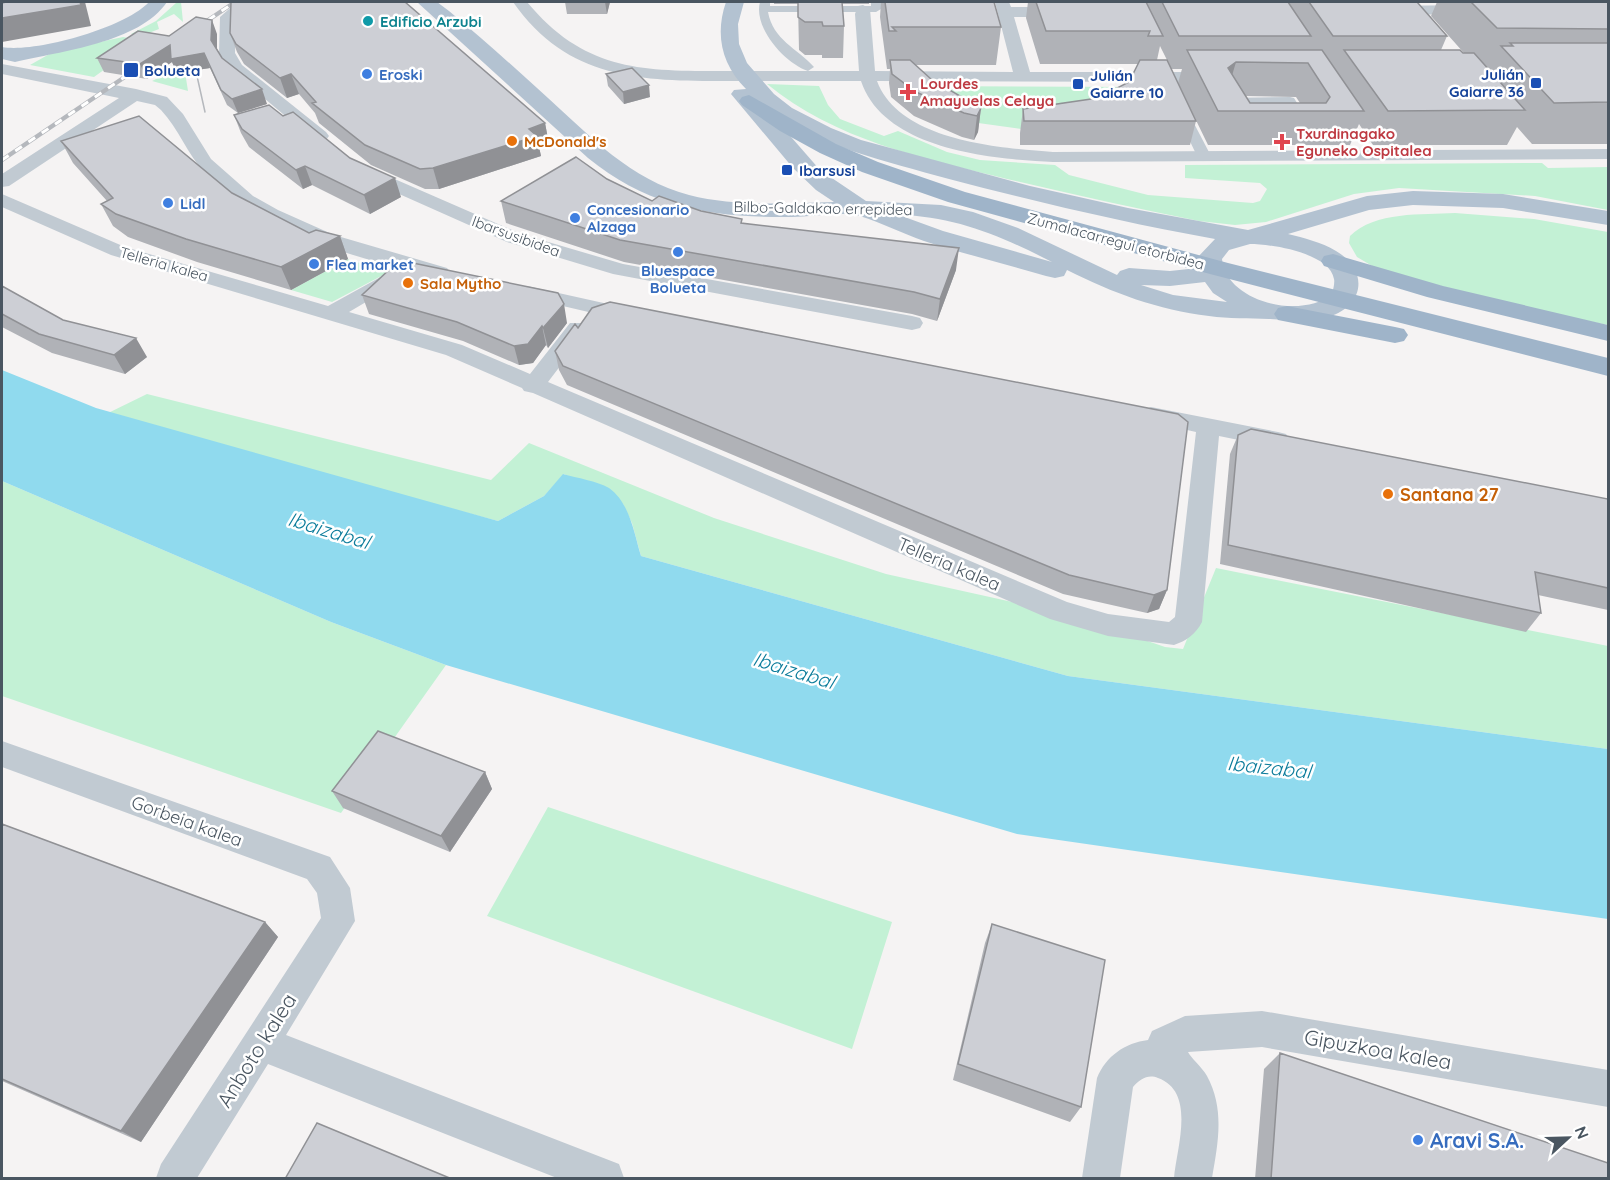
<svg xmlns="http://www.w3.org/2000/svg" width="1610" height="1180" font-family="Quicksand,sans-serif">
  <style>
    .green { fill: #c3f1d5 }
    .water { fill: #90daee }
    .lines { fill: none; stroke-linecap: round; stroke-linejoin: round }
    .pedestrian { fill: #c1cad2; fill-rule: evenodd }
    .minor { fill: #c1cad2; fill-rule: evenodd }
    .primary { fill: #b3c2d1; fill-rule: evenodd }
    .trunk { fill: #9fb4c9; fill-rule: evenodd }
    .tram { stroke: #b5b8bd; stroke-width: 1.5 }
    .rail-casing { stroke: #b5b8bd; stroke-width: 4.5 }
    .rail { stroke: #fff; stroke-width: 3; stroke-dasharray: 8; stroke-linecap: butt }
    .wall { fill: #b0b2b7; fill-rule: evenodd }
    .shaded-wall { fill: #909195 }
    .building { fill: #cdcfd5; stroke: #909195; stroke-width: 1.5; fill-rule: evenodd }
    .culture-dot { fill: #0f9aa8; stroke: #fff; stroke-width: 2 }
    .transit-dot { fill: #1a4fb4; stroke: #fff; stroke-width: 2 }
    .shop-dot { fill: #3f7fe0; stroke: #fff; stroke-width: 2 }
    .health-dot { fill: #e0444e; stroke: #fff; stroke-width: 2 }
    .food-dot { fill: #e8710a; stroke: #fff; stroke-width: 2 }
    .labels { text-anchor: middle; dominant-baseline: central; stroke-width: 5; stroke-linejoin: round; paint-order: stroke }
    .far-culture-label { font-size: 15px; font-weight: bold; fill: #0d838f; stroke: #fff; text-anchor: start }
    .far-transit-label { font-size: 15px; font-weight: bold; fill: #164399; stroke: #fff; text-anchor: start }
    .far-shop-label { font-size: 15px; font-weight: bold; fill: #366cbe; stroke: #fff; text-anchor: start }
    .far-health-label { font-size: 15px; font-weight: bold; fill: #be3a42; stroke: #fff; text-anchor: start }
    .far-food-label { font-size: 15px; font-weight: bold; fill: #c56008; stroke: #fff; text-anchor: start }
    .far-street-label { font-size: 15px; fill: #4a5661; stroke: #fff }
    .food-label { font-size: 18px; font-weight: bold; fill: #c56008; stroke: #fff; text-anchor: start }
    .street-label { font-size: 18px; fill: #4a5661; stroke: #fff }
    .water-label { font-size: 20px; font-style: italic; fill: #0c7c9b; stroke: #fff }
    .near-street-label { font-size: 21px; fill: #4a5661; stroke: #fff }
    .near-shop-label { font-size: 21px; font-weight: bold; fill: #366cbe; stroke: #fff; text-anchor: start }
  </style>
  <rect width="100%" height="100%" fill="#f5f3f3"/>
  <!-- green -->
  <path class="green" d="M181 2 183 22 174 14 157 22 159 29 141 36 131 34 156 21 176 3Z
    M123 37 144 41 94 77 30 65 53 52Z
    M177 69V73L185 72 188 91 152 81Z
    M767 84 819 86 828 105 840 119 884 136 898 131 947 152 980 160 1055 165 1069 175 1148 195 1253 203 1260 201 1267 189 1260 183 1185 178V165L1542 163 1548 168 1608 167V210L1535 196 1399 188 1354 194 1266 222 1235 225 1199 221C1134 208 1071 194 1007 179 922 158 835 140 767 84Z
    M913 86 1133 87 1029 130 971 122Z
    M1455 213 1534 219 1608 232V325L1543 312 1379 270 1357 257 1349 243 1350 236C1375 211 1422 215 1455 213Z
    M348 259 353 263C367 263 373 259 385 266L387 273 332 302 291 290Z
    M147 394 491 480 529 443 714 518 886 574 1075 616 1165 647 1183 649 1216 568 1608 646V749L1068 676 641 556 632 523 623 504 564 474 544 496 498 521 102 416Z
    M2 481 331 622 446 665 341 813 2 696Z
    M548 807 892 922 852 1049 487 916Z"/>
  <!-- water -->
  <path class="water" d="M2 370 96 408 498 521 544 496 563 474C577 478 597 481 609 488 630 503 634 533 641 556L1068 676 1608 749V919L1017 834 446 665 331 622 2 481Z"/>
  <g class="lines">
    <!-- pedestrian -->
    <path class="pedestrian" d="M760 2H770V6H871V2H881V9L876 12H768C773 40 797 48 814 67L808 71C784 63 753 27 760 2Z
      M1290 97 1294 98 1315 132 1313 135H1239L1220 102 1226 98ZM1286 105 1300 128H1247L1234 106Z
      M1181 106 1187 110 1211 156 1209 159H1199L1197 156 1175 110Z"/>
    <!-- minor -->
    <path class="minor" d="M237 2H252L236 18 235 53 242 65 326 132 329 136 326 140H314L228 68 219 53 220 17Z
      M513 2H527C586 73 645 71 730 71 773 71 816 71 859 71L855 14 858 6 863 5 870 9 875 71 1013 72 995 2H1009L1011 7H1064L1072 12 1064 17H1014L1030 72H1217L1225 77 1217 82 877 81C899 141 1000 148 1053 152L1608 149V159L1053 162C992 159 884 150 861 81 818 81 775 81 733 81 645 81 569 82 513 2Z
      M1469 5 1477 10 1474 13 1387 16 1379 11 1387 6Z
      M2 64 136 89 167 97 183 114 211 159 253 196 278 210 334 235 447 268 450 272 447 276 440 278C357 258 267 236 205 173 187 154 179 129 161 110L155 105 137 101 9 186 2 187V174L119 98 2 74Z
      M367 167 521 234 623 264 912 316 920 318 923 323 920 328 912 330 613 274 507 242 361 177 358 173Z
      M2 194 125 247 328 306 386 274H400L403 278 400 282 349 312 462 345 530 374 570 323H586L589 328 548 382 1067 602 1108 614 1169 622 1175 617 1196 432 1143 420 1139 415 1143 410 1151 407 1278 432 1286 434 1290 440 1286 446 1278 448 1219 436 1202 622C1196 634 1186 641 1174 645L1108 636 1050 619 533 393 524 391 522 388 446 355 111 255 2 207Z
      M527 286 635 310 638 315 635 320 627 321 520 296 517 292 520 288Z
      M2 741 330 857 350 888 355 921 286 1035 619 1164 624 1178H557L268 1064 197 1178H156L161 1164 321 918 317 893 307 879 2 767Z
      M1262 1011 1608 1070V1107L1262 1047 1188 1052C1190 1057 1202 1067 1207 1076 1225 1109 1218 1143 1212 1178H1174C1176 1150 1197 1092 1158 1078 1148 1074 1140 1079 1133 1087L1120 1178H1082L1097 1078C1106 1056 1125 1043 1148 1040L1152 1031 1185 1016Z"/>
    <!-- primary -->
    <path class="primary" d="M149 2H167C139 43 61 51 15 62L2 59V47C35 53 125 28 149 2Z
      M417 2H437L449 11C483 39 515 68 548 98 590 136 631 180 689 195 736 207 786 203 834 202L816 190 793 168 731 94 734 90 746 89C721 64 715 34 726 2H744L738 24 739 44 747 63 774 94 792 108 831 128 861 140 1030 186 1128 208 1248 230 1367 196 1413 191 1503 194 1608 211V225L1503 208 1413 205 1369 210 1288 234C1304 238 1321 242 1336 251 1369 270 1365 306 1328 317 1307 323 1290 320 1269 319 1249 318 1229 319 1209 316 1158 310 1113 293 1067 270L1064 276 1055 278 1046 276C1006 264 964 254 924 241 902 233 882 223 860 216 845 211 810 217 792 217 714 218 649 208 588 158ZM764 106C818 147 885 161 949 179 1037 202 1125 223 1215 239L1197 258 1198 268 1170 271 1129 268 1120 271 1117 275 1018 228 973 212 941 205 866 201 820 170ZM899 215C955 216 1003 237 1052 262L943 231ZM1250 244C1271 244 1330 253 1334 279 1335 283 1333 290 1332 294 1301 320 1226 302 1222 259L1229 250ZM1205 282 1213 293 1227 302 1173 295 1141 285 1170 286Z"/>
    <!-- trunk -->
    <path class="trunk" d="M749 95 836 144 878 162 965 192 1228 263 1608 358V376L1210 274 948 202 862 172 820 153 780 131 742 105 739 101 742 97Z
      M1333 254 1443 286 1608 325V341L1427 297 1324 266 1321 261 1324 256Z
      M1287 306 1395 327 1404 329 1408 335 1404 341 1395 343 1278 320 1274 314 1278 308Z"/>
    <!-- tram -->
    <path class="tram" d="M193 58 205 112"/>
    <defs>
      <path id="rail" d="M195 29 235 2
        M2 160 141 66"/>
    </defs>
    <!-- rail casing -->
    <use href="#rail" class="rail-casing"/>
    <!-- rail -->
    <use href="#rail" class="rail"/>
  </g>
  <!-- wall -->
  <path class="wall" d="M565 2H610L607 14H567Z
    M774 2H869V4H842L844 26 843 58H822V55H805L799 50 798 4H774Z
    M881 2H994L1001 27 996 65H915L932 80 981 108 978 132 974 140 962 137 914 116 891 97 889 83 890 69H887L880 17Z
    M1028 2H1417L1447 36 1441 50 1463 53H1464L1431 16 1437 2H1608V144H1532L1517 127 1507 145H1373L1359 124 1350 145H1208L1178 83 1182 69H1171L1196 121 1190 145H1020V133L1023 109 1098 98 1129 82 1139 64H1040L1026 18ZM1160 46 1167 60H1157ZM1245 96 1296 97 1300 103H1250Z
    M230 33 545 123 549 144 539 147 541 156 439 189H425L371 165 319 123 315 113 299 94 287 98 244 64 237 52Z
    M217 34V49L222 58 267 104 238 113 283 116 350 158 401 197 370 214 312 185 303 189 249 147 241 133 234 115 238 113 227 105 210 68 177 73 172 62 147 79 104 72 97 58 169 36Z
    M606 74 650 97 624 104 608 86Z
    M61 141 232 193 309 233 340 236 348 259 291 290 197 262 128 237 113 226 101 204 107 201 73 163Z
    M607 179 652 201 742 219V223L956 270 937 321 912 314 624 262 506 223 501 201Z
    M2 286 63 320 147 357 125 374 52 353 2 327Z
    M362 295 567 323 548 348 546 345 533 363 519 365 463 341 369 314Z
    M555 351 1167 590 1159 609 1147 613 1063 594 567 385 559 370Z
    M1238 435 1608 499V610L1538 595 1541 613 1526 632 1220 564 1230 454Z
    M485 772 492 789 450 852 343 808 332 791Z
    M2 824 265 922 278 937 141 1142 2 1081Z
    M992 924 1081 1107 1070 1122 953 1080 985 943Z
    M1280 1053 1608 1179H1255L1264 1069Z"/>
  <!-- shaded-wall -->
  <path class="shaded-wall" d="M80 2H85L91 26 2 42V18Z
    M605 2H610L607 14Z
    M212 20 217 34V54L211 40Z
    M170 45 204 53 210 68 177 73 172 62 147 79 140 64Z
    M1236 62 1226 96 1228 68Z
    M291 74 299 94 287 98 280 78Z
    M649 85 650 97 624 104 623 92Z
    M262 89 267 104 238 113 232 99Z
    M981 108 978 132 974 140 977 116Z
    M545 123 549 144 539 147 541 156 439 189 433 168Z
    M305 166 312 185 303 189 296 170Z
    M395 178 401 197 370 214 364 195Z
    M340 236 348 259 291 290 281 267Z
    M959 248 956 270 937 321 940 299Z
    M564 304 567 323 548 348 543 328Z
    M542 326 546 345 533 363 519 365 514 346Z
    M136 338 147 357 125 374 114 355Z
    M1167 590 1159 609 1147 613 1154 595Z
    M485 772 492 789 450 852 441 836Z
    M265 922 278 937 141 1142 121 1131Z"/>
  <!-- building -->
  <path class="building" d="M6 2H80L81 5 2 18V3Z
    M231 2H405L545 123 529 129 537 136 433 168 420 169 365 145 312 103 316 102 291 74 280 78 236 44 230 33Z
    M798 2H842L844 26H823L822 22H805L798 17Z
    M885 2H994L1001 27H892L896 31H889Z
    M1036 2H1146L1163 36H1148L1150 31H1046Z
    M1162 2H1288L1311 36H1179Z
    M1309 2H1417L1447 36H1333Z
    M1471 2H1608V29L1497 28Z
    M196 17 212 20 211 40 222 58 262 89 232 99 221 90 204 53 171 59 170 45 140 64 97 58 138 31 169 36Z
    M1510 43H1608V102L1554 103 1501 46H1513Z
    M1187 50H1322L1364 111H1218ZM1236 62 1308 63 1330 97 1326 103H1250L1228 68Z
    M1344 50H1460L1463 53H1474L1525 110 1388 111Z
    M890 60H910L932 80 981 108 977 116 964 113 916 92 892 74Z
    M1140 60H1167L1196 121H1024L1023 109 1098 98 1129 82Z
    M632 68 649 85 623 92 606 74Z
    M269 105 283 116 293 112 350 158 395 178 364 195 305 166 296 170 242 129 234 115Z
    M139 116 232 193 309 233 316 230 340 236 281 267 186 239 116 214 101 204 113 198 61 141Z
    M576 157 607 179 652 201 659 196 701 211 742 219 741 223 959 248 940 299 914 292 620 240 501 201Z
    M408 262 558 293 564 304 543 328 542 326 528 344 514 346 457 322 362 295 390 269Z
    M2 286 63 320 136 338 114 355 39 334 2 314Z
    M610 302 1178 414 1188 422 1167 590 1154 595 1069 575 563 366 555 351 575 324 578 328 592 308Z
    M1251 429 1608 499V588L1535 572 1541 613 1228 545 1238 435Z
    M378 731 485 772 441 836 332 791Z
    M2 824 265 922 121 1131 2 1079Z
    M992 924 1105 960 1081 1107 958 1064Z
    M1280 1053 1608 1163V1179H1271Z
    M317 1123 452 1179H285Z"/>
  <!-- markers -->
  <circle class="culture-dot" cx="368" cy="21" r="6"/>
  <g class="transit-dot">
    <rect x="123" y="62" width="16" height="16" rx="3"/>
    <rect x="1530" y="77" width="12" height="12" rx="3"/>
    <rect x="1072" y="78" width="12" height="12" rx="3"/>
    <rect x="781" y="164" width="12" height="12" rx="3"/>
  </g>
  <g class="shop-dot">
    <circle cx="367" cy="74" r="6"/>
    <circle cx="168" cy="203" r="6"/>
    <circle cx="575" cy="218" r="6"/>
    <circle cx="678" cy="252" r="6"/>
    <circle cx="314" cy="264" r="6"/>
    <circle cx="1418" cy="1140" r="6"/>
  </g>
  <g class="health-dot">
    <path d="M905 83h6v6h6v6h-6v6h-6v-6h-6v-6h6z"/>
    <path d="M1279 133h6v6h6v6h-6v6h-6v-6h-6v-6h6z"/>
  </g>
  <g class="food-dot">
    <circle cx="512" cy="141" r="6"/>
    <circle cx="408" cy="283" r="6"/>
    <circle cx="1388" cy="494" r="6"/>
  </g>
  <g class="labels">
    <!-- far-culture labels -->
    <g class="far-culture-label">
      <text x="380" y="21">Edificio Arzubi</text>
    </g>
    <!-- far-transit labels -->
    <g class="far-transit-label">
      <text x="144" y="70">Bolueta</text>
      <text x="1524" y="74" text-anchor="end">Julián<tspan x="1524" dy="17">Gaiarre 36</tspan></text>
      <text x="1090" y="75">Julián<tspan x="1090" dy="17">Gaiarre 10</tspan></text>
      <text x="799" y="170">Ibarsusi</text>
    </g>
    <!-- far-shop labels -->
    <g class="far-shop-label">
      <text x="379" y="74">Eroski</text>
      <text x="180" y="203">Lidl</text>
      <text x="587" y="209">Concesionario<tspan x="587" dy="17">Alzaga</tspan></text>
      <text x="326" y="264">Flea market</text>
      <text x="678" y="270" text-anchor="middle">Bluespace<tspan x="678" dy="17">Bolueta</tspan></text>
    </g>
    <!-- far-health labels -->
    <g class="far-health-label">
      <text x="920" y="83">Lourdes<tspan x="920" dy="17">Amayuelas Celaya</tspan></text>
      <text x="1296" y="133">Txurdinagako<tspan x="1296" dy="17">Eguneko Ospitalea</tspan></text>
    </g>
    <!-- far-food labels -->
    <g class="far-food-label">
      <text x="524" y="141">McDonald's</text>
      <text x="420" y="283">Sala Mytho</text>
    </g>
    <!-- far-street labels -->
    <g class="far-street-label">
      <text transform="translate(823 208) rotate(1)">Bilbo-Galdakao errepidea</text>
      <text transform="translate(516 236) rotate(20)">Ibarsusibidea</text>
      <text transform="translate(1116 241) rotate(15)">Zumalacarregui etorbidea</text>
      <text transform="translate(164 264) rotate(16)">Telleria kalea</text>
    </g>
    <!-- food labels -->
    <g class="food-label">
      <text x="1400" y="494">Santana 27</text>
    </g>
    <!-- street labels -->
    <g class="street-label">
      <text transform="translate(949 564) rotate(23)">Telleria kalea</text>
      <text transform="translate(187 821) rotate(20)">Gorbeia kalea</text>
    </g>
    <!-- water labels -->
    <g class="water-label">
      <text transform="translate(329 530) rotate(17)">Ibaizabal</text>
      <text transform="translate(794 670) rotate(17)">Ibaizabal</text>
      <text transform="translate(1269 767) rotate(6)">Ibaizabal</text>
    </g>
    <!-- near-street labels -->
    <g class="near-street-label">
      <text transform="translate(1378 1049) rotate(10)">Gipuzkoa kalea</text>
      <text transform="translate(256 1050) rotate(-58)">Anboto kalea</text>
    </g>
    <!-- near-shop labels -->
    <g class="near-shop-label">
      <text x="1430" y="1140">Aravi S.A.</text>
    </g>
  </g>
  <!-- border -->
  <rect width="1610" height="1180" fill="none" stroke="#4a5661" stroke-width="6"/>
  <!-- north arrow -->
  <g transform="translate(1568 1138) rotate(68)" stroke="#ffffff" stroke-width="4.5" paint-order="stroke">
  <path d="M0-4.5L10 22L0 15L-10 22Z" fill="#4a5661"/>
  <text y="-9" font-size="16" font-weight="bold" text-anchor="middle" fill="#4a5661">N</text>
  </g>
</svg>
